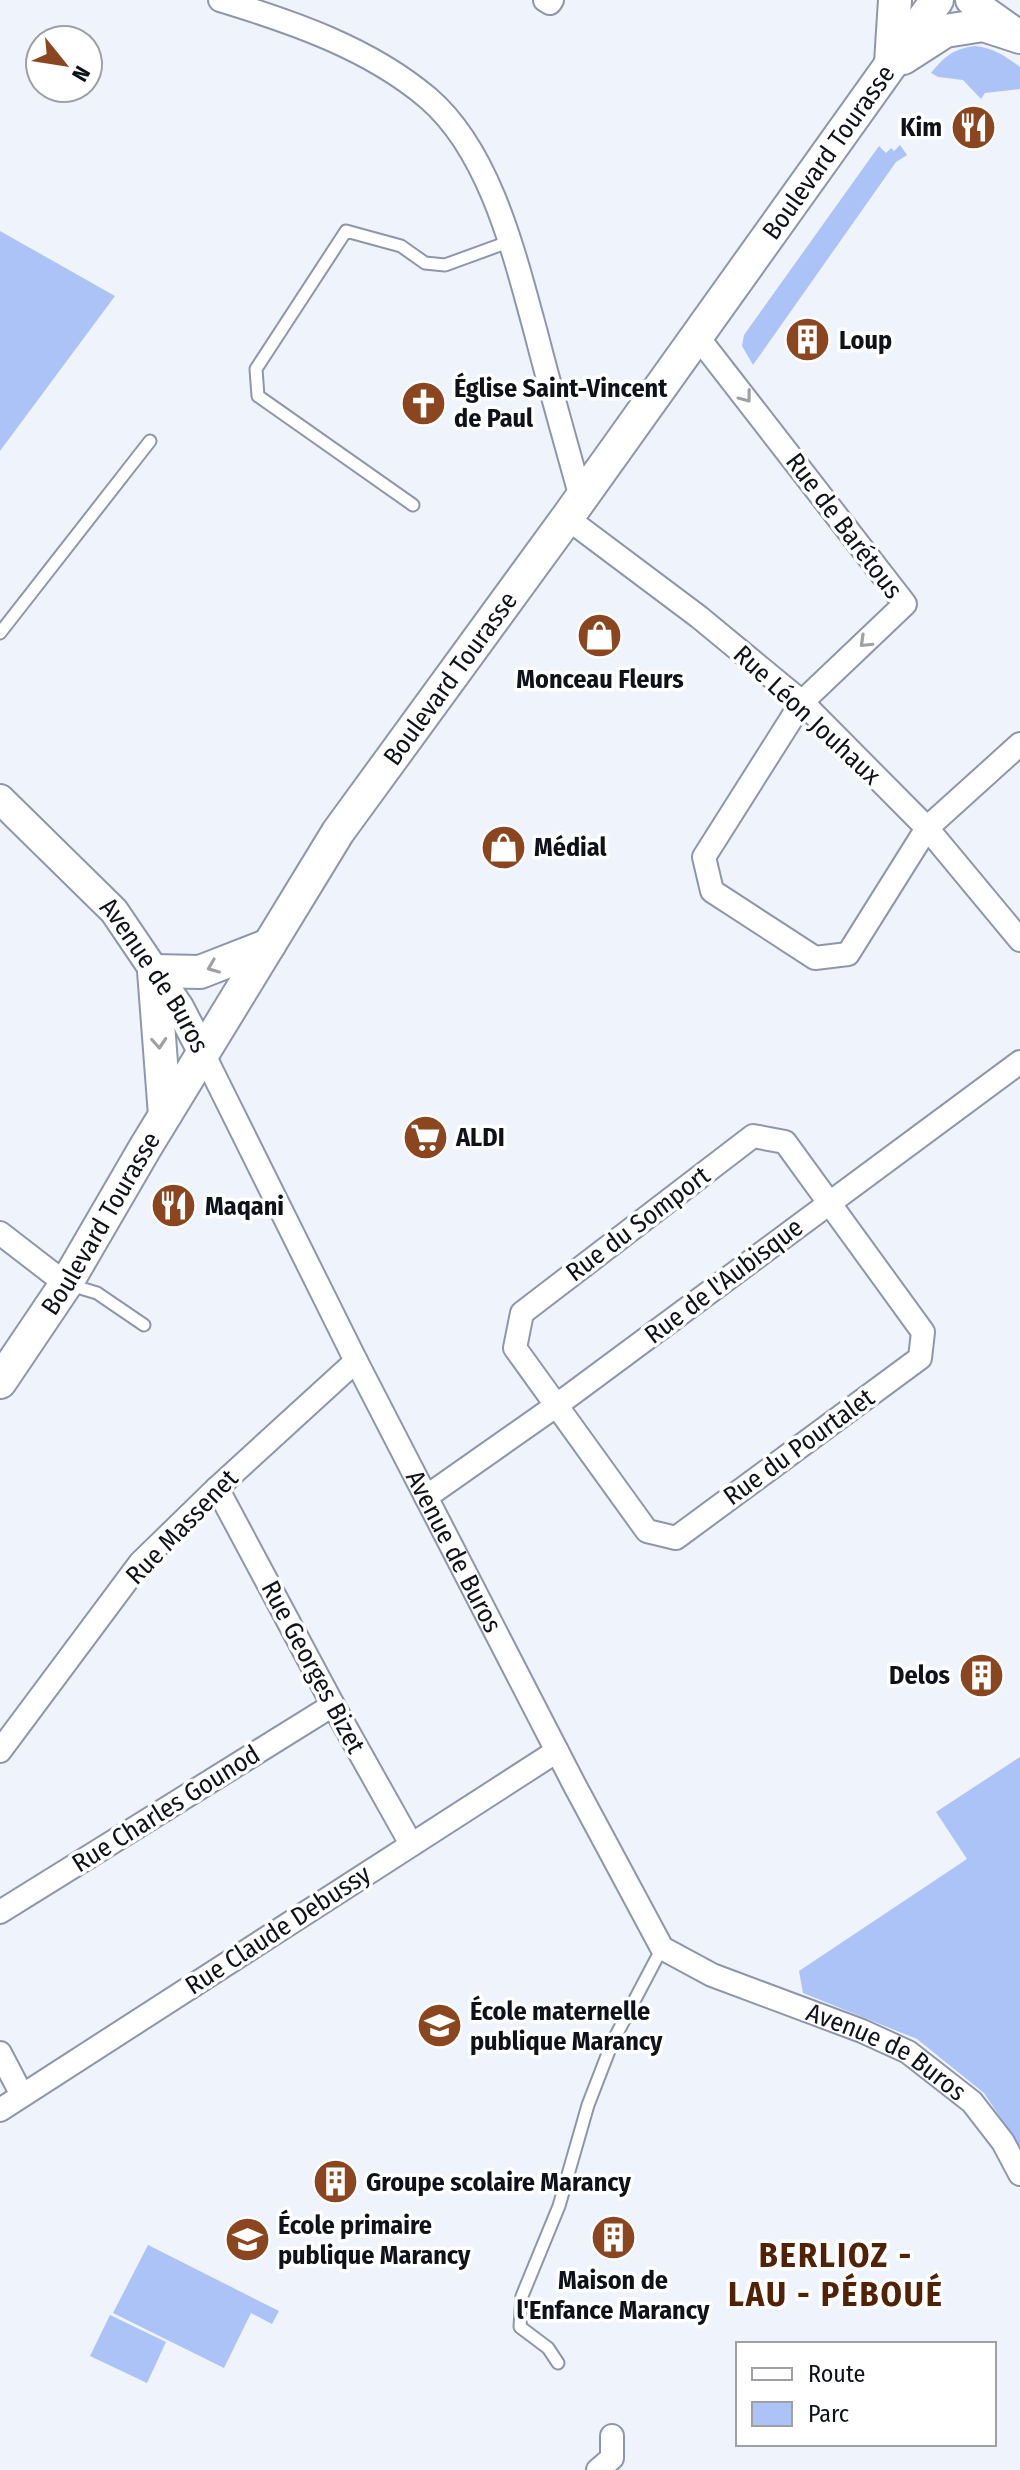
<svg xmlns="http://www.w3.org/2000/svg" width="1020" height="2470" font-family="'Fira Sans Condensed',sans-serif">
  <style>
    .green { fill: #acc3f8 }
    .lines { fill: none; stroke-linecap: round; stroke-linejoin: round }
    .service-casing { stroke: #8d96ac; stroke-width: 15 }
    .minor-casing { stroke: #8d96ac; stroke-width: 26 }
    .tertiary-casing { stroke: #8d96ac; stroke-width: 32 }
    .secondary-casing { stroke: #8d96ac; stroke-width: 36 }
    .service { stroke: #fff; stroke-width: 11 }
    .minor { stroke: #fff; stroke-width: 22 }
    .tertiary { stroke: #fff; stroke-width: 28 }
    .secondary { stroke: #fff; stroke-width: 32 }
    .oneway { stroke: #9fa0a3 }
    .labels { text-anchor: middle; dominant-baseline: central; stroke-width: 7; stroke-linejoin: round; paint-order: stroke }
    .poi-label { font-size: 26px; font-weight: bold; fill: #0f121a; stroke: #fff; text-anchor: start }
    .street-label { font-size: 26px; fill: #0f121a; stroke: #fff }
    .district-label { font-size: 34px; font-weight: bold; letter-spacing: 2px; fill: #512206; stroke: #fff }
  </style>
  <rect width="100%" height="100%" fill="#eef3fc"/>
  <!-- green -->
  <path class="green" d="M975 46C994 48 1005 56 1020 67V89L985 93 981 99 963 80 938 77 931 73C945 56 953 49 975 46Z
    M900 145 907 155 896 162 753 365 742 346 744 335 879 146 886 153 891 148 894 151Z
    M0 231 115 296 0 451Z
    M1020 1757V2147L984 2093 917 2039 803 1993 799 1971 967 1859 936 1812Z
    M148 2245 279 2311 272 2324 251 2313 224 2368 113 2313Z
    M110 2315 166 2342 147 2383 90 2356Z"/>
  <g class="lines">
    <defs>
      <path id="service" d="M413 505 258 396 256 369 346 231 401 246 425 263 445 265 511 241
        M0 633 150 441
        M67 1284 97 1293 144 1325
        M558 2363 548 2348 520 2327 522 2296 559 2206 588 2105 612 2043 662 1948"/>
      <g id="minor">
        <path d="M220 0C292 22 369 48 428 98 491 152 515 257 536 333 550 388 566 443 581 498"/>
        <path d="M545 0 550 3 552 0"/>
        <path d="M697 336 905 604 802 702 704 857 712 891 815 958 848 954 927 828 1020 744"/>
        <path d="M567 518 699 617 802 702 927 828 1020 940"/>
        <path id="s1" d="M203 1053 356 1361 574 1784 662 1948 712 1975 862 2031 908 2052 972 2102 1003 2142 1020 2174"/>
        <path d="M753 1136 785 1142 923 1332 920 1358 676 1538 647 1531 515 1348 522 1313Z"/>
        <path d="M0 1233 66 1284"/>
        <path d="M217 1488 333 1705 411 1844"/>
        <path d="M426 1497 557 1405 1020 1062"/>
        <path d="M0 1751 140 1563 217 1488 356 1361"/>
        <path d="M0 1912 333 1705"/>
        <path d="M0 2053 22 2095"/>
        <path d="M0 2110 557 1751"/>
        <path d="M598 2470 612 2458V2436"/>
      </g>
      <g id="tertiary">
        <path d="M970 0 1015 32"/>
        <path id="s2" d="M0 799 114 911 179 1007 203 1053"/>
      </g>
      <g id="secondary">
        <path d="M903 58 945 31 983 25 1020 37"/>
        <path d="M891 63 895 0"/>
        <path d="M165 1115 154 971 200 972 269 945"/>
        <path id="s3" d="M0 1382 66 1284 145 1148 338 832 567 518 937 0"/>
      </g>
    </defs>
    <!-- service casing -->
    <use href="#service" class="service-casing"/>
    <!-- minor casing -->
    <use href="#minor" class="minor-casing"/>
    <!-- tertiary casing -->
    <use href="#tertiary" class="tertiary-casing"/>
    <!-- secondary casing -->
    <use href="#secondary" class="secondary-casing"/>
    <!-- service -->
    <use href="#service" class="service"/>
    <!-- minor -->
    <use href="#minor" class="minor"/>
    <!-- tertiary -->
    <use href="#tertiary" class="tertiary"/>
    <!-- secondary -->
    <use href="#secondary" class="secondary"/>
  </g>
  <!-- one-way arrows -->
  <defs><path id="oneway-chevron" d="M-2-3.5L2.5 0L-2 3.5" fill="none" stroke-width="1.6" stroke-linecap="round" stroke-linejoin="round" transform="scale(2)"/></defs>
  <g class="oneway">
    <use href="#oneway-chevron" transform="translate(746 397) rotate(53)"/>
    <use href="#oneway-chevron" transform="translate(865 642) rotate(136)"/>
    <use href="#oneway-chevron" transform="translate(213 967) rotate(158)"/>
    <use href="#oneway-chevron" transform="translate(159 1043) rotate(86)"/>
  </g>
  <!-- icons -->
  <defs>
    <symbol id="restaurant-disc" viewBox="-11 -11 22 22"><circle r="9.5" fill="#8c461f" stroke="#fff"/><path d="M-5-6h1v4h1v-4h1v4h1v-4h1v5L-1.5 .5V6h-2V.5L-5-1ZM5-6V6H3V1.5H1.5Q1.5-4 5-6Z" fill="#fff"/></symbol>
    <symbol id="building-disc" viewBox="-11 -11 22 22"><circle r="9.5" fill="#8c461f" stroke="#fff"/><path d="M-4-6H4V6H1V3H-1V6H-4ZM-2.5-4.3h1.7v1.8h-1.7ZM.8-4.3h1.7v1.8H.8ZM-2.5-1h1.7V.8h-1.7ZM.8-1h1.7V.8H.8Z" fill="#fff"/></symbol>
    <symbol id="church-disc" viewBox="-11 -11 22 22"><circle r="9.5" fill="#8c461f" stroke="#fff"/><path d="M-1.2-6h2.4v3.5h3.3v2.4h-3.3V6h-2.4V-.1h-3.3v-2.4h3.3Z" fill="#fff"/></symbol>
    <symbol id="shop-disc" viewBox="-11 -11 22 22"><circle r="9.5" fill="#8c461f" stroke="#fff"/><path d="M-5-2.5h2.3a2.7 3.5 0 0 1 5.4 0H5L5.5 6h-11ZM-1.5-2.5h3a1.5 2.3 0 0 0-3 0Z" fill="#fff"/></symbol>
    <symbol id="supermarket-disc" viewBox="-11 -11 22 22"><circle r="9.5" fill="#8c461f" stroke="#fff"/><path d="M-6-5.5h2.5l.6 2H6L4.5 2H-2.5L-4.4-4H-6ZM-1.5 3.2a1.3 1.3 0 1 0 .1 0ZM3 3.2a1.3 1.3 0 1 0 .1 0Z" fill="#fff"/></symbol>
    <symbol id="school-disc" viewBox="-11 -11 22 22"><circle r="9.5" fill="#8c461f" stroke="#fff"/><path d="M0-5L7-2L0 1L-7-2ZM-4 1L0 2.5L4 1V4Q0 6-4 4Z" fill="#fff"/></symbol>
  </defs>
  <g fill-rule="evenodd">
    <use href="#restaurant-disc" x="948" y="102" width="51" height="51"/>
    <use href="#building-disc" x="782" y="314" width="51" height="51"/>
    <use href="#church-disc" x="398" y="378" width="51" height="51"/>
    <use href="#shop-disc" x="574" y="610" width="51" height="51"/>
    <use href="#shop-disc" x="478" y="822" width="51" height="51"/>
    <use href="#supermarket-disc" x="400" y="1112" width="51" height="51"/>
    <use href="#restaurant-disc" x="148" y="1180" width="51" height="51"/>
    <use href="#building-disc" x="956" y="1650" width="51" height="51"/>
    <use href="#school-disc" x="414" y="2000" width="51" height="51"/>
    <use href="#building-disc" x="310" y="2156" width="51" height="51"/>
    <use href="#building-disc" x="588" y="2212" width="51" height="51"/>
    <use href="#school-disc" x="222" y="2214" width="51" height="51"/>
  </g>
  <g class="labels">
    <!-- poi labels -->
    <g class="poi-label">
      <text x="942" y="127" text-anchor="end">Kim</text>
      <text x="839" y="340">Loup</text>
      <text x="454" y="388">Église Saint-Vincent<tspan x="454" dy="30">de Paul</tspan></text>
      <text x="600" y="679" text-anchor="middle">Monceau Fleurs</text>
      <text x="534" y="847">Médial</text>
      <text x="456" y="1137">ALDI</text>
      <text x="205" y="1206">Maqani</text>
      <text x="950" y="1675" text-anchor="end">Delos</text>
      <text x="470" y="2011">École maternelle<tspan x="470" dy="30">publique Marancy</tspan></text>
      <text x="366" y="2182">Groupe scolaire Marancy</text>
      <text x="278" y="2225">École primaire<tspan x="278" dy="30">publique Marancy</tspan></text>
      <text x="613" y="2280" text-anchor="middle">Maison de<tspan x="613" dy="30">l'Enfance Marancy</tspan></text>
    </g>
    <!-- street labels -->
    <g class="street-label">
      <text stroke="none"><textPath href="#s3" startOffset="1484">Boulevard Tourasse</textPath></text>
      <text transform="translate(844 526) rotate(53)">Rue de Barétous</text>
      <text stroke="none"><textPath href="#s3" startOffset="836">Boulevard Tourasse</textPath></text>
      <text transform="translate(807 715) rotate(43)">Rue Léon Jouhaux</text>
      <text stroke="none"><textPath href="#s2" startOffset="236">Avenue de Buros</textPath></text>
      <text stroke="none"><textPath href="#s3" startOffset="188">Boulevard Tourasse</textPath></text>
      <text transform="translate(638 1224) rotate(-37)">Rue du Somport</text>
      <text transform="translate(724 1281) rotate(-37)">Rue de l'Aubisque</text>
      <text transform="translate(799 1447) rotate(-36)">Rue du Pourtalet</text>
      <text transform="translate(182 1527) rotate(-46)">Rue Massenet</text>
      <text stroke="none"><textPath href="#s1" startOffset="558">Avenue de Buros</textPath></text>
      <text transform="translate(313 1667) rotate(62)">Rue Georges Bizet</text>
      <text transform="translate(166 1809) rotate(-32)">Rue Charles Gounod</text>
      <text transform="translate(278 1930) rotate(-33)">Rue Claude Debussy</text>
      <text stroke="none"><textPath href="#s1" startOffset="1254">Avenue de Buros</textPath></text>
    </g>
    <!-- district labels -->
    <g class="district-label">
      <text x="836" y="2255">BERLIOZ -<tspan x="836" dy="39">LAU - PÉBOUÉ</tspan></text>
    </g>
  </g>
  <!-- legend -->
  <rect x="736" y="2342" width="260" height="104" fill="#ffffff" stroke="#9fa0a3" stroke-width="2"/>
  <rect x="752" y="2368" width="40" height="12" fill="#ffffff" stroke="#9fa0a3" stroke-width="2"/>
  <text x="808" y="2382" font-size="24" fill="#0f121a">Route</text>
  <rect x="752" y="2402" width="40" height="24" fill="#acc3f8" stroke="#9fa0a3" stroke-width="2"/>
  <text x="808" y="2422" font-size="24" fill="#0f121a">Parc</text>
  <!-- north arrow -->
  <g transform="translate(64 64) rotate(120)"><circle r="38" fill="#ffffff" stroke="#9fa0a3" stroke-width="2"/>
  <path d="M0-6L14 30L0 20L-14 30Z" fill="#8c461f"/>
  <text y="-12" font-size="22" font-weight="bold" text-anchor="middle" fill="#0f121a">N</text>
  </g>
</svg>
